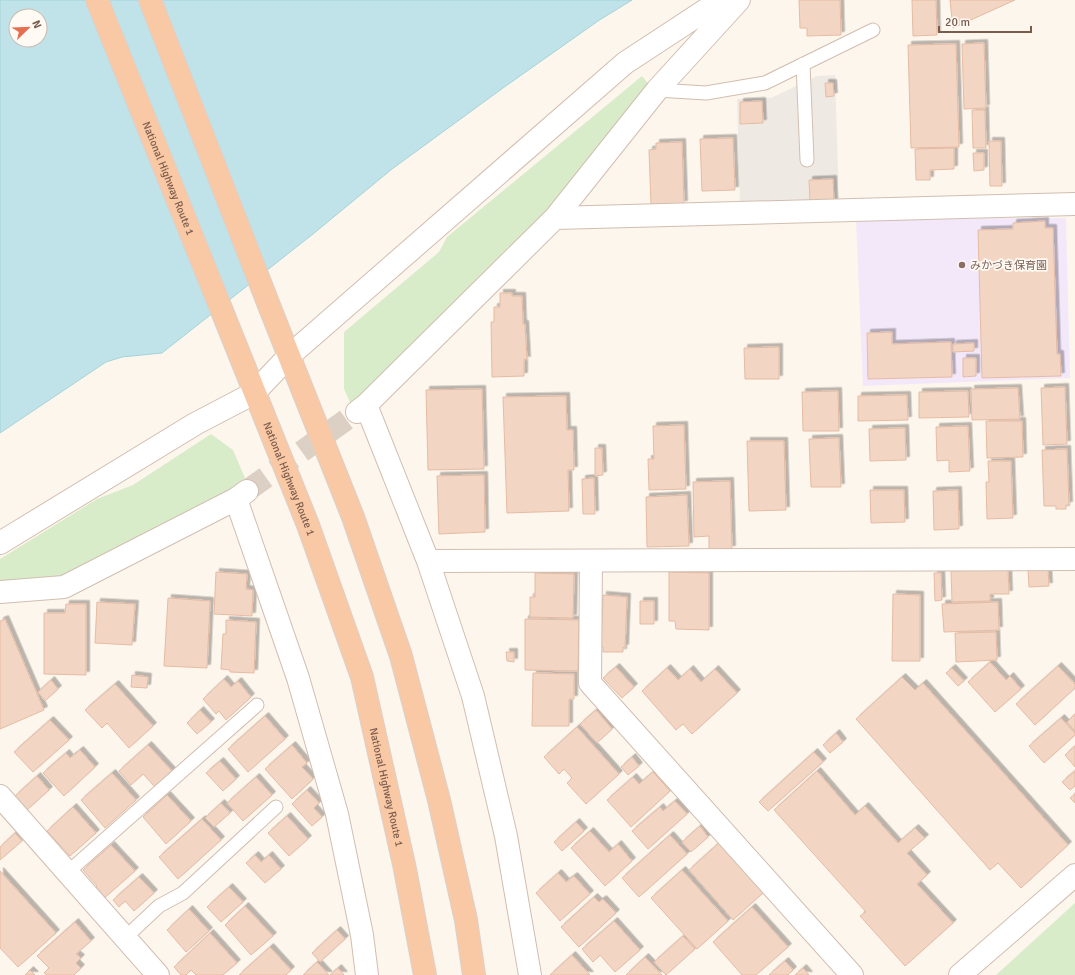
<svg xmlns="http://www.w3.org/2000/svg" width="1075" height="975" font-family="Signika,'Noto Sans JP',sans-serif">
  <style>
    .industrial { fill: #efe9e4 }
    .education { fill: #f3e8fa }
    .green { fill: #d8ecc9 }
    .water { fill: #bfe3e8; stroke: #a5d3da; fill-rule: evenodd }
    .building { fill: #f3d5c3; stroke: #e6bba3; filter: url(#shadow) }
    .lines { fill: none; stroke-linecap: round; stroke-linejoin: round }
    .minor-tunnel { stroke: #dcd0c4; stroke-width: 22; stroke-dasharray: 22 11; stroke-linecap: butt }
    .service-casing { stroke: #d1beb0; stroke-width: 15 }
    .minor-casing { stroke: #d1beb0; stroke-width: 24 }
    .trunk-casing { stroke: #dad1cd; stroke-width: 24 }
    .service { stroke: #fff; stroke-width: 13 }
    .minor { stroke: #fff; stroke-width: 22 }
    .trunk { stroke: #f9c8a4; stroke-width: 22 }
    .education-dot { fill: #8d6e63; stroke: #fffaf3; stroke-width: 1.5 }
    .labels { text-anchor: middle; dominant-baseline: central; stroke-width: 3.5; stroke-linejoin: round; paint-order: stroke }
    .street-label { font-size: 11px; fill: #7a5c4d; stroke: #fffaf3 }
    .education-label { font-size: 11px; fill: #785e54; stroke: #fffaf3; text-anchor: start }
  </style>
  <defs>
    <filter id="shadow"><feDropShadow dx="3.5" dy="-3.5" stdDeviation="0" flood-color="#0004"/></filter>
  </defs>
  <rect width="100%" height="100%" fill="#fdf6ec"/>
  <!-- industrial -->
  <path class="industrial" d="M835 75 839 204 740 207 737 99 771 98 817 76Z"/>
  <!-- education -->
  <path class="education" d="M1066 218 1070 378 863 386 856 219Z"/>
  <!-- green -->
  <path class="green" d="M642 76 651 87 545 215 352 407 344 389V332L439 252 447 237Z
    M211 434 233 450 245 478 226 493 58 578 0 581V559L97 499 133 485Z
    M1075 903V975H996Z"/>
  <!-- water -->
  <path class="water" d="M0 0H632L598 21 503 88 392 169 313 234 162 353 122 357 106 362 0 433ZM16 16H40V40H16Z"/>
  <!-- building -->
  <path class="building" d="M799 0H840L841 35 807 36V28H800Z
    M912 0H936L937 35 913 36Z
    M950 0H1015L953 28Z
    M984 43 986 108 964 109 962 44Z
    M956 44 959 147 911 148 908 45Z
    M825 83H833L834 96 826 97Z
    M762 101 763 123 740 124V102Z
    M972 110H985L986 148H973Z
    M733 138 735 190 702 191 700 139Z
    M989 141H1001L1002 186H990Z
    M682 142 684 204 651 205 649 150 656 149V143Z
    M954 148V169L930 170V180H916L915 149Z
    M973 153H984V170L974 171Z
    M833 179 834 202H810L809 180Z
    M1045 221V228H1053L1057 354H1060L1061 376 982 378 978 230 1013 229V223Z
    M500 293H512V296H522L523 324H525L527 360 524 359V376L492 377 491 322H494V307H500Z
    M892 332V344L951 342 952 377 868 379 867 333Z
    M974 343V351L953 352V344Z
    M779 347V379H745L744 348Z
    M963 358H976V376L963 377Z
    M1065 387 1067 444 1043 445 1041 388Z
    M1018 388 1020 419 972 420 971 389Z
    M482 389 484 469 428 470 426 390Z
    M838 391 839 431H803L802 392Z
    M968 391 969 417 919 418V392Z
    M907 395 908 420 858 421V396Z
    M566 396 567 430H573L574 470H568L569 511 507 513 503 397Z
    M986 421H1022L1023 457 987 458Z
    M684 425 686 489 649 490 648 459H654L653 426Z
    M968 426 970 471 949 472V460L937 461 936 427Z
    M905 428 906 460 870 461 869 429Z
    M839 438 841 487H811L809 439Z
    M747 441H784L786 510 749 511Z
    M595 448H602L603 475 595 476Z
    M1067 449 1069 505H1066V509H1056V506H1044L1042 450Z
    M988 461H1011L1013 518 987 519 986 482H989Z
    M484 475 485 532 439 534 437 476Z
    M594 478 595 514H583L582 479Z
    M730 481 732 549 709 550V536L694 537 693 482Z
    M870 490H904L905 522 871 523Z
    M958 490 959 529 934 530 933 491Z
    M687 495 689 546 647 547 646 497Z
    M1008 569 1009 594H990V601L952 602 951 571Z
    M1028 570H1048L1049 586 1029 587Z
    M216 572 247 574 246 589 253 590 252 616 214 614Z
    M669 572 709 573V630L676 629 675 621H669Z
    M535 573 574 574 573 618 530 617V597H535Z
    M934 573H941L942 600 935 601Z
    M893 594 920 595V661H892Z
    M603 595 627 597 625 648 623 647V652H603V647H601Z
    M168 598 210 601 207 668 164 666Z
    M640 601H654V624H640Z
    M97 602 135 604 132 645 95 643Z
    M998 602 999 630 944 632 942 604Z
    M66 604H86V675L44 674V613H65Z
    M5 619 44 710 0 729V621Z
    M525 619 579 620 578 671 525 670Z
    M226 620 256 622 254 673 230 672V670L221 669 223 634H226Z
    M996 632 997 660 956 662 955 633Z
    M506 652H514V662L507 661Z
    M990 662 1006 680 1010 676 1021 689 995 712 968 682Z
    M1058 666 1075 684V688L1035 725 1016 704Z
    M616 667 634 687 622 698 603 678Z
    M667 668 678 680 690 669 701 682 715 669 737 693 692 734 683 724 676 730 642 691Z
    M952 668 964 681 958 686 946 673Z
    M533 673 574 674V699H569V726H532Z
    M132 675 148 677 147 688 131 687Z
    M902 677 915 690 923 683 1068 845 1021 888 998 863 990 870 856 719Z
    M224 679 231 687 238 681 251 697 226 720 219 711 216 714 203 699Z
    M51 680 58 689 45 701 38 692Z
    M115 684 153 726 129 748 107 723 102 728 85 710Z
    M200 710 211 722 197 734 187 723Z
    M596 710 612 729 597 743 580 724Z
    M1075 714V731L1067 722Z
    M265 716 285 739 248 772 228 749Z
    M1061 718 1075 733V735L1044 763 1029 746Z
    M50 720 69 740 33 772 14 752Z
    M577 727 619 774 586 804 567 783 572 778 564 769 559 774 544 757Z
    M836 733 843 742 830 753 823 745Z
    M148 745 172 771 155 787 143 774 131 785 119 771Z
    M292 745 307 763 302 767 313 779 292 799 265 769Z
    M1075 746V767L1065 755Z
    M80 750 95 767 64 796 43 773 66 753 70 758Z
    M814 752 823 762 768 811 759 802Z
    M632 757 639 766 628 775 621 767Z
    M220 761 236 779 223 791 206 773Z
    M817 771 855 815 865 806 898 843 915 828 925 838 907 853 927 875 917 884 953 923 905 966 860 916 866 912 774 810Z
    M1075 771V786L1070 790 1062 782Z
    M653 772 670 791 631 827 607 800 633 777 639 784Z
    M112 773 136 800 105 828 81 800Z
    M37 776 49 790 27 810 15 796Z
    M256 777 272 795 243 821 227 803Z
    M307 790 319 803 314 808 322 817 312 826 292 804Z
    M1075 794V803L1070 798Z
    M167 795 191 821 166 844 143 817Z
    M675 801 687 814 648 849 632 831 660 807 663 811Z
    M221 803 230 813 214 827 205 818Z
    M73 807 96 833 70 856 47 831Z
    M287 816 308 839 289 856 268 833Z
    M202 819 221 840 178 879 159 857Z
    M576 822 584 831 562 851 554 842Z
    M700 826 708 837 691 852 682 842Z
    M590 831 609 852 618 844 632 861 605 886 571 848Z
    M15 833 22 841 0 860V847Z
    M670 835 687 854 639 897 622 878Z
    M720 842 764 892 733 920 689 870Z
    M111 845 135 871 102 900 93 890 97 886 83 870Z
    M255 855 261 862 269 855 281 869 265 883 246 863Z
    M682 870 728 921 697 949 651 898Z
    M0 871 56 933 18 967 0 948Z
    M558 873 566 882 574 876 590 894 560 921 536 893Z
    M139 877 154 893 134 911 125 901 119 907 113 900Z
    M229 887 243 902 221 922 207 907Z
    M594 897 599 902 603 899 616 913 579 947 561 927Z
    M245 906 273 936 251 955 225 925Z
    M752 907 788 947 756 975H742L713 942Z
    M189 909 209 931 186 952 167 930Z
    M614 921 640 950 615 972 600 955 593 962 582 949Z
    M75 922 91 941 76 954 81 958 76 963 81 968 74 975H47L44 973 49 968 37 956Z
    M337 930 345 939 320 962 312 953Z
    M210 933 237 963 223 975H196L191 970 186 975H181L174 967Z
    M683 936 695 949 666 975 654 962Z
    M270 947 291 970 286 975H239Z
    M572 955 590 975H550Z
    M645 957 662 975H626Z
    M785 961 793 970 788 975H769Z
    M317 962 329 975H303Z
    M338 968 344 975H330Z
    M803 968 809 975H795Z
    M30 970 35 975H25Z"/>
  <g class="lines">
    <!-- minor-tunnel -->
    <path class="minor-tunnel" d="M248 490 357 412"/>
    <defs>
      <path id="service" d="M803 64 807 160
        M657 90 706 93 765 83 873 30
        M68 872 257 705
        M126 937 159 906 183 893 276 807"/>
      <path id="minor" d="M555 218 1075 204
        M366 405 428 561 473 696 506 836 530 975
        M357 412 366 405 555 218 657 90 739 0
        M236 499 298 678 337 814 362 935 367 975
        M0 543 195 424 254 393 289 356 625 63 721 0
        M428 561 1075 559
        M591 561 590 683 852 975
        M0 592 64 587 236 499 247 491
        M0 796 158 975
        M960 975 1075 875"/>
      <g id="trunk">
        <path id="s1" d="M97 0 308 525 362 677 405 869 425 975"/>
        <path d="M150 0 270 308 353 517 401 656 439 800 466 920 474 975"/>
      </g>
    </defs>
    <!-- service casing -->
    <use href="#service" class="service-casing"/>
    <!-- minor casing -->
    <use href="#minor" class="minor-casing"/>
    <!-- trunk casing -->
    <use href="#trunk" class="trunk-casing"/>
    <!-- service -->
    <use href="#service" class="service"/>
    <!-- minor -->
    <use href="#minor" class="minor"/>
    <!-- trunk -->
    <use href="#trunk" class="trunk"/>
  </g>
  <!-- markers -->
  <circle class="education-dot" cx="962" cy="265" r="4"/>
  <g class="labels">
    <!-- street labels -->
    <g class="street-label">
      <text stroke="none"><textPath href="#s1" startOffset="192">National Highway Route 1</textPath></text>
      <text stroke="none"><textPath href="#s1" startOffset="516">National Highway Route 1</textPath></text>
      <text stroke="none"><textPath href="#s1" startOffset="840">National Highway Route 1</textPath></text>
    </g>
    <!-- education labels -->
    <g class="education-label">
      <text x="970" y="265">みかづき保育園</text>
    </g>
  </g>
  <!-- north arrow -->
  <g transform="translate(28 28) rotate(67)"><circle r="19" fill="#fffaf3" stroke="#cabbb1"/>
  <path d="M0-3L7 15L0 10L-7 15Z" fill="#e76f51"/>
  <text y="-6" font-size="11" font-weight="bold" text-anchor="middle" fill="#7a5c4d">N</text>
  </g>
  <!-- scale -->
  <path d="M939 26v6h92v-6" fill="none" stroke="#7a5c4d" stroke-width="2"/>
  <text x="945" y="26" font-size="12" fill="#7a5c4d" stroke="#fffaf3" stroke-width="3" paint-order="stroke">20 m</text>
</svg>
